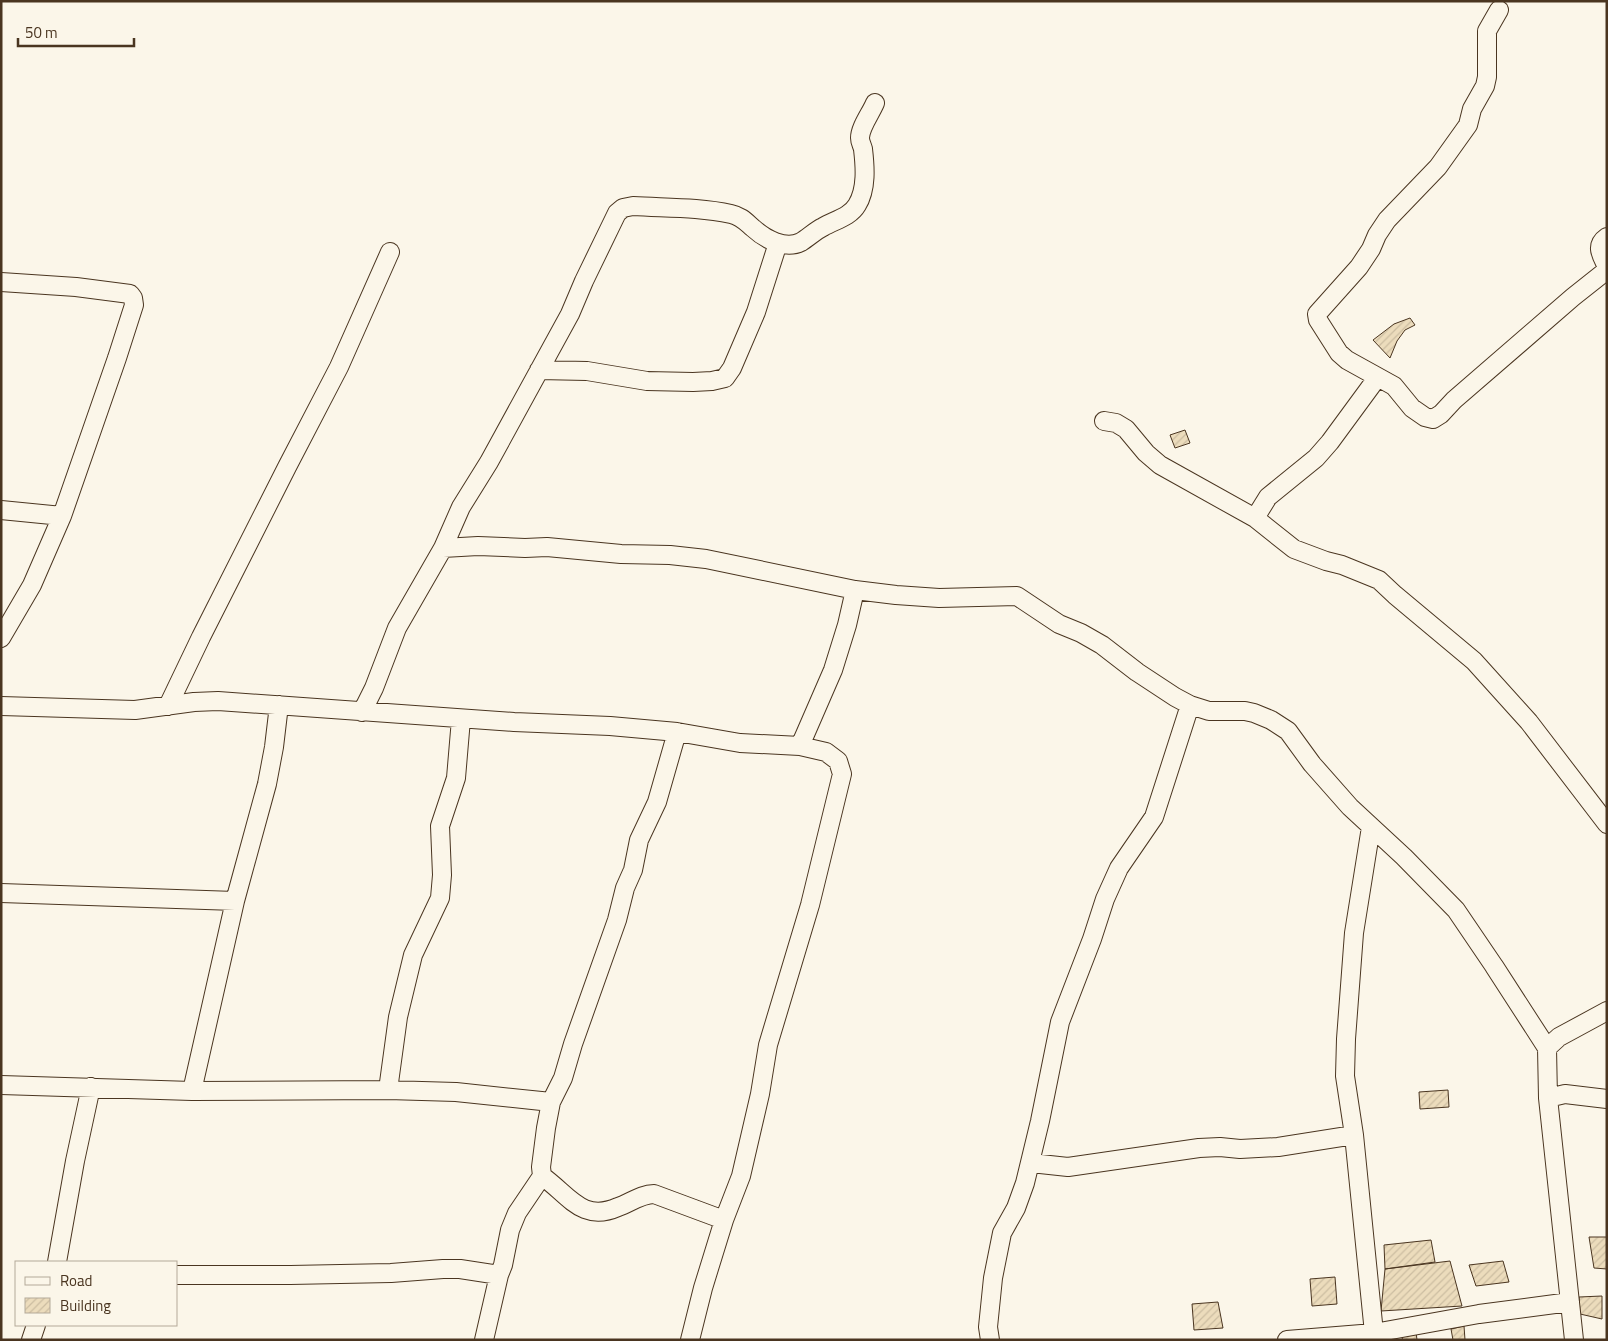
<svg xmlns="http://www.w3.org/2000/svg" width="1608" height="1341" font-family="'Titillium Web',sans-serif">
  <style>
    .building { fill: url(#building-hatch); stroke: #4a3520 }
    .lines { fill: none; stroke-linecap: round; stroke-linejoin: round }
    .minor-casing { stroke: #4a3520; stroke-width: 20 }
    .minor { stroke: #fbf6e9; stroke-width: 18 }
  </style>
  <defs>
    <pattern id="building-hatch" width="6" height="6" patternUnits="userSpaceOnUse" patternTransform="scale(1.25)"><rect width="6" height="6" fill="#ecdcbc"/><path d="M-1 1l2-2M0 6l6-6M5 7l2-2" fill="none" stroke="#ccbda1"/></pattern>
  </defs>
  <rect width="100%" height="100%" fill="#fbf6e9"/>
  <!-- building -->
  <path class="building" d="M1410 318 1415 325 1405 330 1397 341 1390 358 1373 340 1394 324Z
    M1185 430 1190 443 1175 448 1170 435Z
    M1448 1090 1449 1107 1420 1109 1419 1092Z
    M1589 1237H1607V1269L1594 1268Z
    M1431 1240 1435 1262 1385 1269 1384 1245Z
    M1450 1261 1462 1306 1381 1311 1385 1269Z
    M1503 1261 1509 1282 1476 1286 1469 1265Z
    M1335 1277 1337 1304 1312 1306 1310 1279Z
    M1602 1296V1319L1580 1314 1579 1297Z
    M1218 1302 1223 1328 1194 1330 1192 1304Z
    M1464 1326 1465 1340H1453L1451 1329Z
    M1416 1332 1417 1340H1402L1403 1334Z"/>
  <g class="lines">
    <defs>
      <path id="minor" d="M1499 10 1487 31V77L1485 86 1472 109 1468 125 1438 167 1387 220 1377 235 1371 249 1359 267 1317 314 1318 320 1339 353 1347 360 1394 386 1412 408 1425 417 1433 419 1441 414 1454 400 1573 297 1607 270
        M1607 237C1594 246 1602 256 1607 267
        M1 282 76 287 130 294 133 298 134 305 117 358 62 516
        M539 370 587 371 647 381 693 382 712 381 725 378 732 368 756 312 778 243
        M1104 421 1116 423 1126 429 1146 453 1160 465 1255 518 1294 549 1326 561 1342 565 1379 580 1395 595 1474 661 1529 722 1607 824
        M1 510 62 516 32 585 1 638
        M1255 518 1268 497 1316 458 1330 442 1377 378
        M443 548 478 546 525 548 547 547 621 554 670 555 706 559 855 590 896 595 939 598 1017 596 1059 624 1081 633 1102 645 1137 672 1175 697 1190 705 1209 711H1245L1254 713 1271 720 1288 731 1312 764 1350 807 1404 857 1456 910 1494 966 1547 1048 1548 1098 1574 1340
        M1 706 135 710 194 702 218 701 514 722 610 726 677 732 740 743 800 746 826 752 838 761 842 774 810 905 768 1045 760 1094 741 1176 724 1220 703 1288 690 1340
        M168 706 201 637 287 467 339 367 390 252
        M362 712 374 688 397 628 443 548 461 507 489 462 570 314 584 281 617 213 623 208 633 206C666 208 699 207 731 214 741 216 746 222 753 228 765 239 785 250 801 242 809 237 815 231 823 227 835 220 850 217 857 205 867 189 865 166 863 149 862 145 860 142 860 138 860 127 871 113 875 103
        M800 746 833 670 847 625 855 590
        M1371 827 1354 933 1346 1039 1345 1076 1354 1135 1374 1333
        M1 893 235 901
        M1547 1048 1559 1037 1607 1011
        M1 1085 192 1091 388 1090 456 1092 551 1102
        M388 1090 398 1017 413 955 440 898 442 875 440 826 456 778 461 719
        M192 1091 235 901 267 784 274 747 279 705
        M1548 1098 1565 1094 1607 1099
        M1031 1163 1068 1167 1199 1148 1220 1147 1240 1149 1278 1147 1354 1135
        M542 1176C569 1195 582 1223 618 1207 630 1203 641 1194 654 1194L724 1220
        M57 1262 75 1161 91 1087
        M176 1275H290L391 1273 443 1269H460L499 1275
        M31 1340 36 1325
        M484 1340 499 1275 503 1265 510 1230 517 1213 542 1176 541 1167 546 1128 551 1102 563 1078 573 1044 617 920 625 888 633 870 639 840 657 802 677 732
        M990 1340 988 1327 993 1278 1002 1233 1016 1208 1025 1183 1040 1121 1060 1022 1092 939 1105 899 1119 868 1154 817 1190 705
        M1287 1340 1374 1333 1479 1314 1570 1302"/>
    </defs>
    <!-- minor casing -->
    <use href="#minor" class="minor-casing"/>
    <!-- minor -->
    <use href="#minor" class="minor"/>
  </g>
  <!-- border -->
  <rect width="1608" height="1341" fill="none" stroke="#4a3520" stroke-width="5"/>
  <!-- legend -->
  <rect x="15" y="1261" width="162" height="65" fill="#fbf6e9" stroke="#b4a999"/>
  <rect x="25" y="1277" width="25" height="8" fill="#fbf6e9" stroke="#b4a999"/>
  <text x="60" y="1286" font-size="15" fill="#4a3520">Road</text>
  <rect x="25" y="1298" width="25" height="15" fill="url(#building-hatch)" stroke="#b4a999"/>
  <text x="60" y="1311" font-size="15" fill="#4a3520">Building</text>
  <!-- scale -->
  <path d="M18 38v8h116v-8" fill="none" stroke="#4a3520" stroke-width="2.5"/>
  <text x="25" y="38" font-size="15" fill="#4a3520" stroke="#fbf6e9" stroke-width="4" paint-order="stroke">50 m</text>
</svg>
